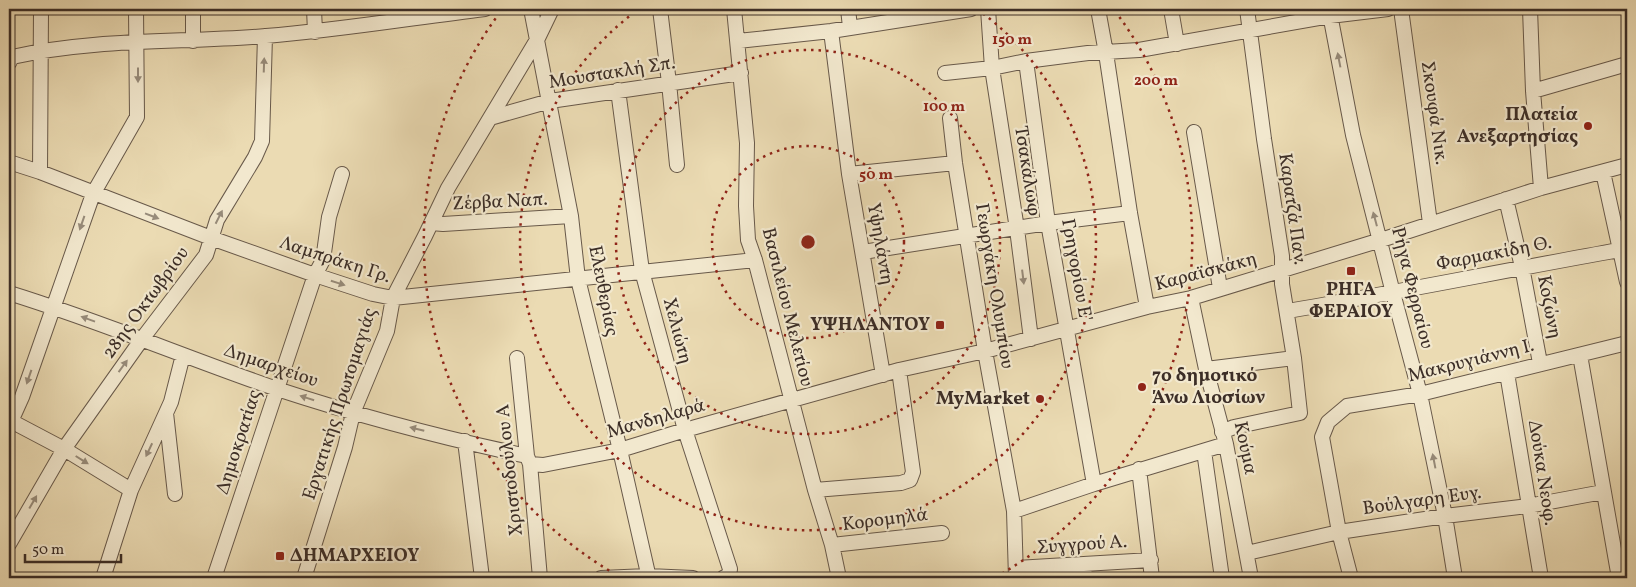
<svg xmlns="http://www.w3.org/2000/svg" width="1636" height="587" font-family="Vollkorn,serif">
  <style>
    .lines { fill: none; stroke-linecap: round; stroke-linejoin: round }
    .street-casing { stroke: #68594a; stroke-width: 16 }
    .street { stroke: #f2e8ce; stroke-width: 14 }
    .oneway { fill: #978b7a }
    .ring { fill: none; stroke: #8f2418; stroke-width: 2.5; stroke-dasharray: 2.5 5 }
    .poi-dot { fill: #8f2418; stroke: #f2e8ce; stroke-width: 2 }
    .labels { text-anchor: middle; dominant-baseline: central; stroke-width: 4.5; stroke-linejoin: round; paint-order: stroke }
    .street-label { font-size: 19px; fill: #3c2e27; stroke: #f2e8ce }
    .poi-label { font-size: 19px; font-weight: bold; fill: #3c2e27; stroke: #f2e8ce; text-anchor: end }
    .centre { fill: #8f2418; stroke: #f2e8ce; stroke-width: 2.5 }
    .ring-label { font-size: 15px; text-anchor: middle; font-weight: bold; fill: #8f2418; stroke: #f2e8ce; stroke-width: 4.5; stroke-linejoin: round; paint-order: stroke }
  </style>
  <rect width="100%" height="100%" fill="#ebdbb3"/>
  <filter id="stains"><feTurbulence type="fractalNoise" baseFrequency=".004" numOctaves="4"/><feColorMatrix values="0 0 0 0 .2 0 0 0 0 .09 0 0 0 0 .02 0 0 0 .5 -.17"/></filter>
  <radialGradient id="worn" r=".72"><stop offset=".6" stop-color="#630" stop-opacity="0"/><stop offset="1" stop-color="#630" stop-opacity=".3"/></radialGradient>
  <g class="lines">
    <defs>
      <path id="street" d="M193 9V41
        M314 9 315 32
        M531 9 571 216 578 279 620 450 649 578
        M660 9 669 83 677 165
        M734 9 747 143 746 206 748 240 755 260 815 490 832 545 839 578
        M848 9 850 27
        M988 9 992 68 1017 229 1031 339
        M1098 9 1106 53 1130 213 1147 307
        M1171 9 1177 44
        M1329 9 1353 135 1393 293 1420 394 1445 516 1455 578
        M1401 9 1430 223
        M1530 9 1533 91 1541 188
        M831 31 849 174 883 375
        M738 41 831 31 971 9
        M1026 61 1048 223 1094 484
        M9 63 12 57C95 38 182 43 266 36 339 30 412 18 485 9
        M945 73 992 68 1026 61 1088 53 1139 50 1330 16 1388 9
        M618 90 642 271 685 430 730 569 729 575 723 578
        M1533 91 1627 64
        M490 118 550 101 741 73
        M950 118 955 163 985 351 1014 511 1016 578
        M1194 132 1220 288
        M9 162 40 172 211 238 315 275 373 294 393 298 755 260
        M40 172 41 9
        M1603 172 1627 282
        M849 174 955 163
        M1506 199 1522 267 1540 363
        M431 223 443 224 571 216
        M863 252 1048 223 1130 213
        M9 293C100 321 187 358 277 389 359 416 443 438 527 456
        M1191 298 1206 369 1226 444 1251 578
        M1288 311C1398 292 1508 270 1619 250
        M1580 355 1619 578
        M517 358 527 456 530 464 540 578
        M1206 369 1294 358
        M1507 373 1541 578
        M166 413 175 494
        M9 420 64 449 131 490
        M9 426 22 397 93 194 137 117 136 9
        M1222 432 1234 427 1300 413 1294 358 1282 284V256L1264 139 1247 9
        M465 441 482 578
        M1204 451 1222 578
        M530 464 543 465 620 450 685 430 899 370 985 351 1147 307 1191 298 1381 240 1541 188 1627 165
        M1139 469 1152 578
        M815 490 901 483 910 480 913 472 899 370
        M1014 511 1094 484 1226 444
        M9 544 64 449 142 339 206 255 217 220 255 157 262 141 265 36
        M832 545 942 533
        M1247 553 1339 532 1445 516 1528 506 1603 492
        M1084 565 1085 578
        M1016 568 1151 560
        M103 578 131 490 171 402 183 355
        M214 578 315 275 323 260 329 217 342 174
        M304 578 345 447 353 413 387 331 393 298 425 236 448 188 538 38 552 9
        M601 578 648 576 693 578
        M1351 578 1339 532 1322 437 1328 422 1347 406 1420 394 1627 343"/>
    </defs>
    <!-- street casing -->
    <use href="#street" class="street-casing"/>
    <!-- street -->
    <use href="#street" class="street"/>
  </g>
  <!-- one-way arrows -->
  <defs><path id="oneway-solid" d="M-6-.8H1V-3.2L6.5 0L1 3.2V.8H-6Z" transform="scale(1.25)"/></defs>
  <g class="oneway">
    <use href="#oneway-solid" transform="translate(1339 60) rotate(-101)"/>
    <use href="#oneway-solid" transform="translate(264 65) rotate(-88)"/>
    <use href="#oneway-solid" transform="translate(138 75) rotate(90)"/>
    <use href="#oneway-solid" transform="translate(152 216) rotate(21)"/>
    <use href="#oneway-solid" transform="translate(219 217) rotate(-63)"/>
    <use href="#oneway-solid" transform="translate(1375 219) rotate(-105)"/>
    <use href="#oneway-solid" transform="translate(82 223) rotate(109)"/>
    <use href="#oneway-solid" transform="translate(1023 277) rotate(83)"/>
    <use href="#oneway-solid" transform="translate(338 283) rotate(18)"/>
    <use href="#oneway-solid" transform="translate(88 319) rotate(-160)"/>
    <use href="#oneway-solid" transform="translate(123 366) rotate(-54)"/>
    <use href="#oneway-solid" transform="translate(29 377) rotate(109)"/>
    <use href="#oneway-solid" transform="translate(307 398) rotate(-162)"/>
    <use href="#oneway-solid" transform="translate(417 429) rotate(-166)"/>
    <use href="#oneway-solid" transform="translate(149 450) rotate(115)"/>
    <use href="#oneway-solid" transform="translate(82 460) rotate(32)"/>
    <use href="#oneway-solid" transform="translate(1434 461) rotate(-101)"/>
    <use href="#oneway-solid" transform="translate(33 502) rotate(-60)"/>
  </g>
  <!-- distance rings -->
  <g class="ring">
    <circle cx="808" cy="242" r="96"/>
    <circle cx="808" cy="242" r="192"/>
    <path d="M977 9A288 288 0 1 1 639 9"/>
    <path d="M622 578A384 384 0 0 1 501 11M1115 11A384 384 0 0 1 994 578"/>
  </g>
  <!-- markers -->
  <g class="poi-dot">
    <circle cx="1588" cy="126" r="5"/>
    <rect x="1346" y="266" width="10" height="10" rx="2.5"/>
    <rect x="935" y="320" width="10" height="10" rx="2.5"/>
    <circle cx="1142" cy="387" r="5"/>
    <circle cx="1040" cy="399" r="5"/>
    <rect x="275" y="551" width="10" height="10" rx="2.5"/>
  </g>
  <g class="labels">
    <!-- street labels -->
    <g class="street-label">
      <text transform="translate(612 73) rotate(-9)">Μουστακλή Σπ.</text>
      <text transform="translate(1434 113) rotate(82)">Σκουφά Νικ.</text>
      <text transform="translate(1027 171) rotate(81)">Τσακάλωφ</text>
      <text transform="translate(500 202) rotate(-3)">Ζέρβα Ναπ.</text>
      <text transform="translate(1292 209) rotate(82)">Καρατζά Παν.</text>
      <text transform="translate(880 244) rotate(80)">Υψηλάντη</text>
      <text transform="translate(1494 254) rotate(-11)">Φαρμακίδη Θ.</text>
      <text transform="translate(335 260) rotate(18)">Λαμπράκη Γρ.</text>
      <text transform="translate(1076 270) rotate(80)">Γρηγορίου Ε'</text>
      <text transform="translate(1206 272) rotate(-15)">Καραϊσκάκη</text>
      <text transform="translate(994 286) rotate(81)">Γεωργάκη Ολυμπίου</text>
      <text transform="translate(1412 288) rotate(76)">Ρήγα Φερραίου</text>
      <text transform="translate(603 291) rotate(79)">Ελευθερίας</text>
      <text transform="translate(146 303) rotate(-54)">28ης Οκτωβρίου</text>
      <text transform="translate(787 307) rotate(76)">Βασιλείου Μελετίου</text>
      <text transform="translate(1549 307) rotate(79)">Κοζώνη</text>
      <text transform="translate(677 331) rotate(75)">Χελιώτη</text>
      <text transform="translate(1471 361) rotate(-14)">Μακρυγιάννη Ι.</text>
      <text transform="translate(271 366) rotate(19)">Δημαρχείου</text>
      <text transform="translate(340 404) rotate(-72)">Εργατικής Πρωτομαγιάς</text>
      <text transform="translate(656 419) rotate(-16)">Μανδηλαρά</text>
      <text transform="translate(239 442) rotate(-72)">Δημοκρατίας</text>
      <text transform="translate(1245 448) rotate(78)">Κούμα</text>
      <text transform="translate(510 470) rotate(-96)">Χριστοδούλου Α</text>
      <text transform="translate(1542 473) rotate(81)">Δούκα Νεοφ.</text>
      <text transform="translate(1422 501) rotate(-8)">Βούλγαρη Ευγ.</text>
      <text transform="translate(885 520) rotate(-7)">Κορομηλά</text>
      <text transform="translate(1082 545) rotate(-4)">Συγγρού Α.</text>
    </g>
    <!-- poi labels -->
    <g class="poi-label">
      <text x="1578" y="115">Πλατεία<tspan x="1578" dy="22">Ανεξαρτησίας</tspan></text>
      <text x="1351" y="290" text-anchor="middle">ΡΗΓΑ<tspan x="1351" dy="22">ΦΕΡΑΙΟΥ</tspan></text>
      <text x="930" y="325">ΥΨΗΛΑΝΤΟΥ</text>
      <text x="1152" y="376" text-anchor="start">7ο δημοτικό<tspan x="1152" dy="22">Άνω Λιοσίων</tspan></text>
      <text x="1030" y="399">MyMarket</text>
      <text x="290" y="556" text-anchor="start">ΔΗΜΑΡΧΕΙΟΥ</text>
    </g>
  </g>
  <circle cx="808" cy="242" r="8" class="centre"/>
  <g class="ring-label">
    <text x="1012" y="44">150 m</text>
    <text x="1156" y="85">200 m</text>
    <text x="944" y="111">100 m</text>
    <text x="876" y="179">50 m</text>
  </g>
  <!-- margin -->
  <rect width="1636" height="587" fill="none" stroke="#ebdbb3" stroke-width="30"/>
  <rect x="10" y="10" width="1616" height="567" fill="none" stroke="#3c2e27" stroke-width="2.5"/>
  <rect x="15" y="15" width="1606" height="557" fill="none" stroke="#3c2e27"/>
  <!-- scale -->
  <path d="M25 554v8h96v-8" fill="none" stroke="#3c2e27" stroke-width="2.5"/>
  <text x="32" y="554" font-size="15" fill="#3c2e27" stroke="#f2e8ce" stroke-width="4" paint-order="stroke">50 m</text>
  <rect width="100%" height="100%" filter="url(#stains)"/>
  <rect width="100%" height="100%" fill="url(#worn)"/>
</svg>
